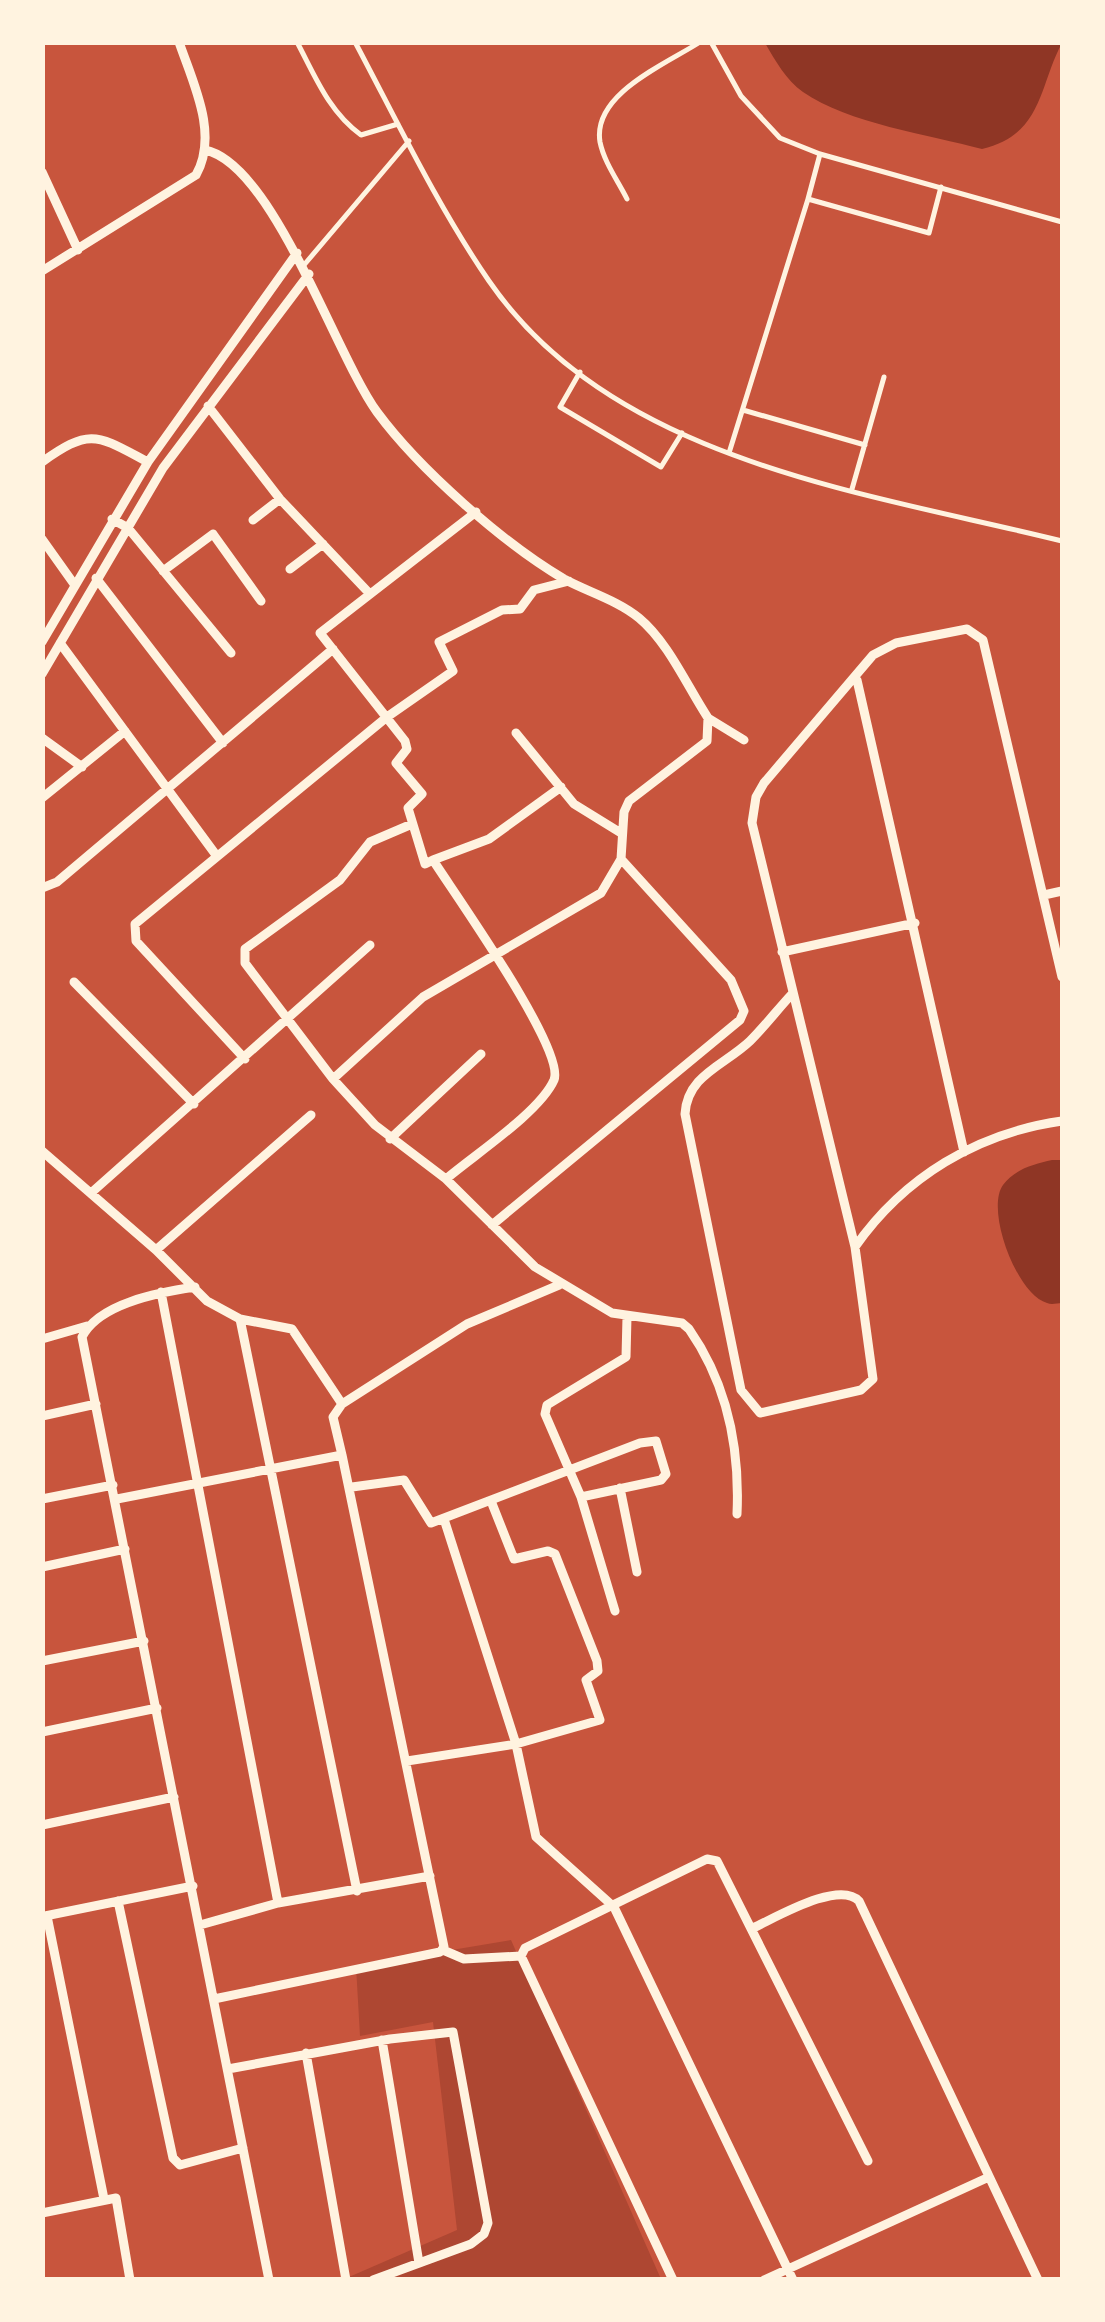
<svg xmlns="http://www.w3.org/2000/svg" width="1105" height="2322" font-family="'Titillium Web',sans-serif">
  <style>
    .green { fill: #ae4732 }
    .water { fill: #8f3625 }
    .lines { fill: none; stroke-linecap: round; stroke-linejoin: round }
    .service { stroke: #fff3e0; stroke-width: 5 }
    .minor { stroke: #fff3e0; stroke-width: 9 }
  </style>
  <rect width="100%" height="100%" fill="#c8553d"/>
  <!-- green -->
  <path class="green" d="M511 1940 661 2279 342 2280 457 2230 433 2022 360 2036 356 1966Z"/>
  <!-- water -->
  <path class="water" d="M765 43H1062C1039 85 1043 135 982 149 930 135 847 123 803 92 786 80 775 60 765 43Z
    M1052 1160H1062V1303C1057 1303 1052 1305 1047 1303 1017 1295 985 1210 1003 1185 1015 1169 1034 1164 1052 1160Z"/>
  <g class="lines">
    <!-- service -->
    <path class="service" d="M297 42C315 76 329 112 361 135L398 124
      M355 42C397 121 438 207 489 281 614 462 865 492 1062 541
      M711 42 741 96 780 138 820 154 1062 222
      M820 154 808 199 929 233 941 187
      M627 199C618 181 604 162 600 142 592 94 666 64 700 42
      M304 265 409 141
      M580 372 560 407 661 467 682 433
      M743 410 865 445
      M729 453 808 199
      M852 489 884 377"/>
    <!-- minor -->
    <path class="minor" d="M205 150C273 164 335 354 377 412 419 469 503 543 564 579 588 592 617 600 639 618 668 642 687 686 708 718L707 741 629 801 624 812 621 859 601 893 423 997 333 1079
      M42 172 78 250
      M42 271 196 175C219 134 193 83 179 42
      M208 406 280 499 370 594
      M42 462C91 427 97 435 148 462
      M112 519 128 528 231 653
      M253 520 280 499
      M42 539 74 584
      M290 569 323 544
      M163 571 213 534 261 601
      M96 578 223 743
      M42 642 148 462 297 253
      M60 643 216 855
      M42 674 163 468 309 274
      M857 680 964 1152
      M708 718 744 740
      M516 733 574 804 621 833
      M42 738 82 767
      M42 798 125 731
      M412 824 370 842 340 880 245 949V963L333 1079 375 1125 446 1179 535 1267 612 1313 682 1323 689 1329C728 1385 740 1448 737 1514
      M433 860 489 839 561 787
      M42 888 57 882 333 649
      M1044 895 1062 891
      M782 952 915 923
      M74 982 194 1104
      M792 994C778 1009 765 1026 750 1041 725 1065 687 1075 685 1114L741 1390 760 1413 861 1390 873 1379 855 1247 752 823 756 797 764 783 873 655 896 643 967 629 983 640 1062 977
      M245 1059 136 941 135 924 387 717 453 671 439 642 502 610 520 609 534 590 569 581
      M390 1139 481 1054
      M42 1151 156 1250 207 1301 240 1319 292 1329 342 1404
      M446 1179C474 1155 540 1112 554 1080 566 1050 454 893 433 860L425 864 408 808 422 794 396 763 407 749 405 741 320 633 476 512
      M91 1193 370 945
      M492 1225 740 1020 744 1011 731 980 621 859
      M855 1247C904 1177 977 1133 1062 1121
      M156 1250 311 1115
      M195 1287C160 1292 99 1303 82 1337L269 2280
      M161 1292 278 1903
      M240 1319 357 1891
      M42 1339 87 1326
      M42 1416 96 1404
      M352 1487 404 1480 431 1523 640 1443 656 1441 666 1474 661 1480 581 1497
      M620 1488 637 1572
      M42 1499 113 1485
      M117 1499 342 1455 333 1417 342 1404 467 1324 559 1285
      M444 1519 516 1744 536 1837 614 1907 793 2280
      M42 1567 125 1549
      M615 1611 581 1497 545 1414 547 1405 626 1357 627 1317
      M42 1661 144 1641
      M42 1732 157 1708
      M407 1761 516 1744 600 1720 586 1680 598 1671 597 1661 555 1554 548 1551 514 1559 491 1501
      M42 1825 174 1797
      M118 1901 173 2158 180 2165 243 2148
      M45 1916 193 1886
      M47 1916 104 2199
      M200 1925 278 1903 430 1876
      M753 1928C777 1917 839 1880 859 1901L1038 2280
      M443 1950 464 1959 521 1956
      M214 1999 440 1952 444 1947 342 1455
      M382 2040 419 2263
      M306 2053 346 2280
      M228 2069 390 2039 453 2032 488 2223 484 2234 471 2244 373 2280
      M42 2213 116 2198 130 2280
      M673 2280 521 1956 525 1948 707 1859 717 1861 868 2161
      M764 2280 989 2177"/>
  </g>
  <!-- border -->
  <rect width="1105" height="2322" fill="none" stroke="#fff3e0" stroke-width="90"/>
</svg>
